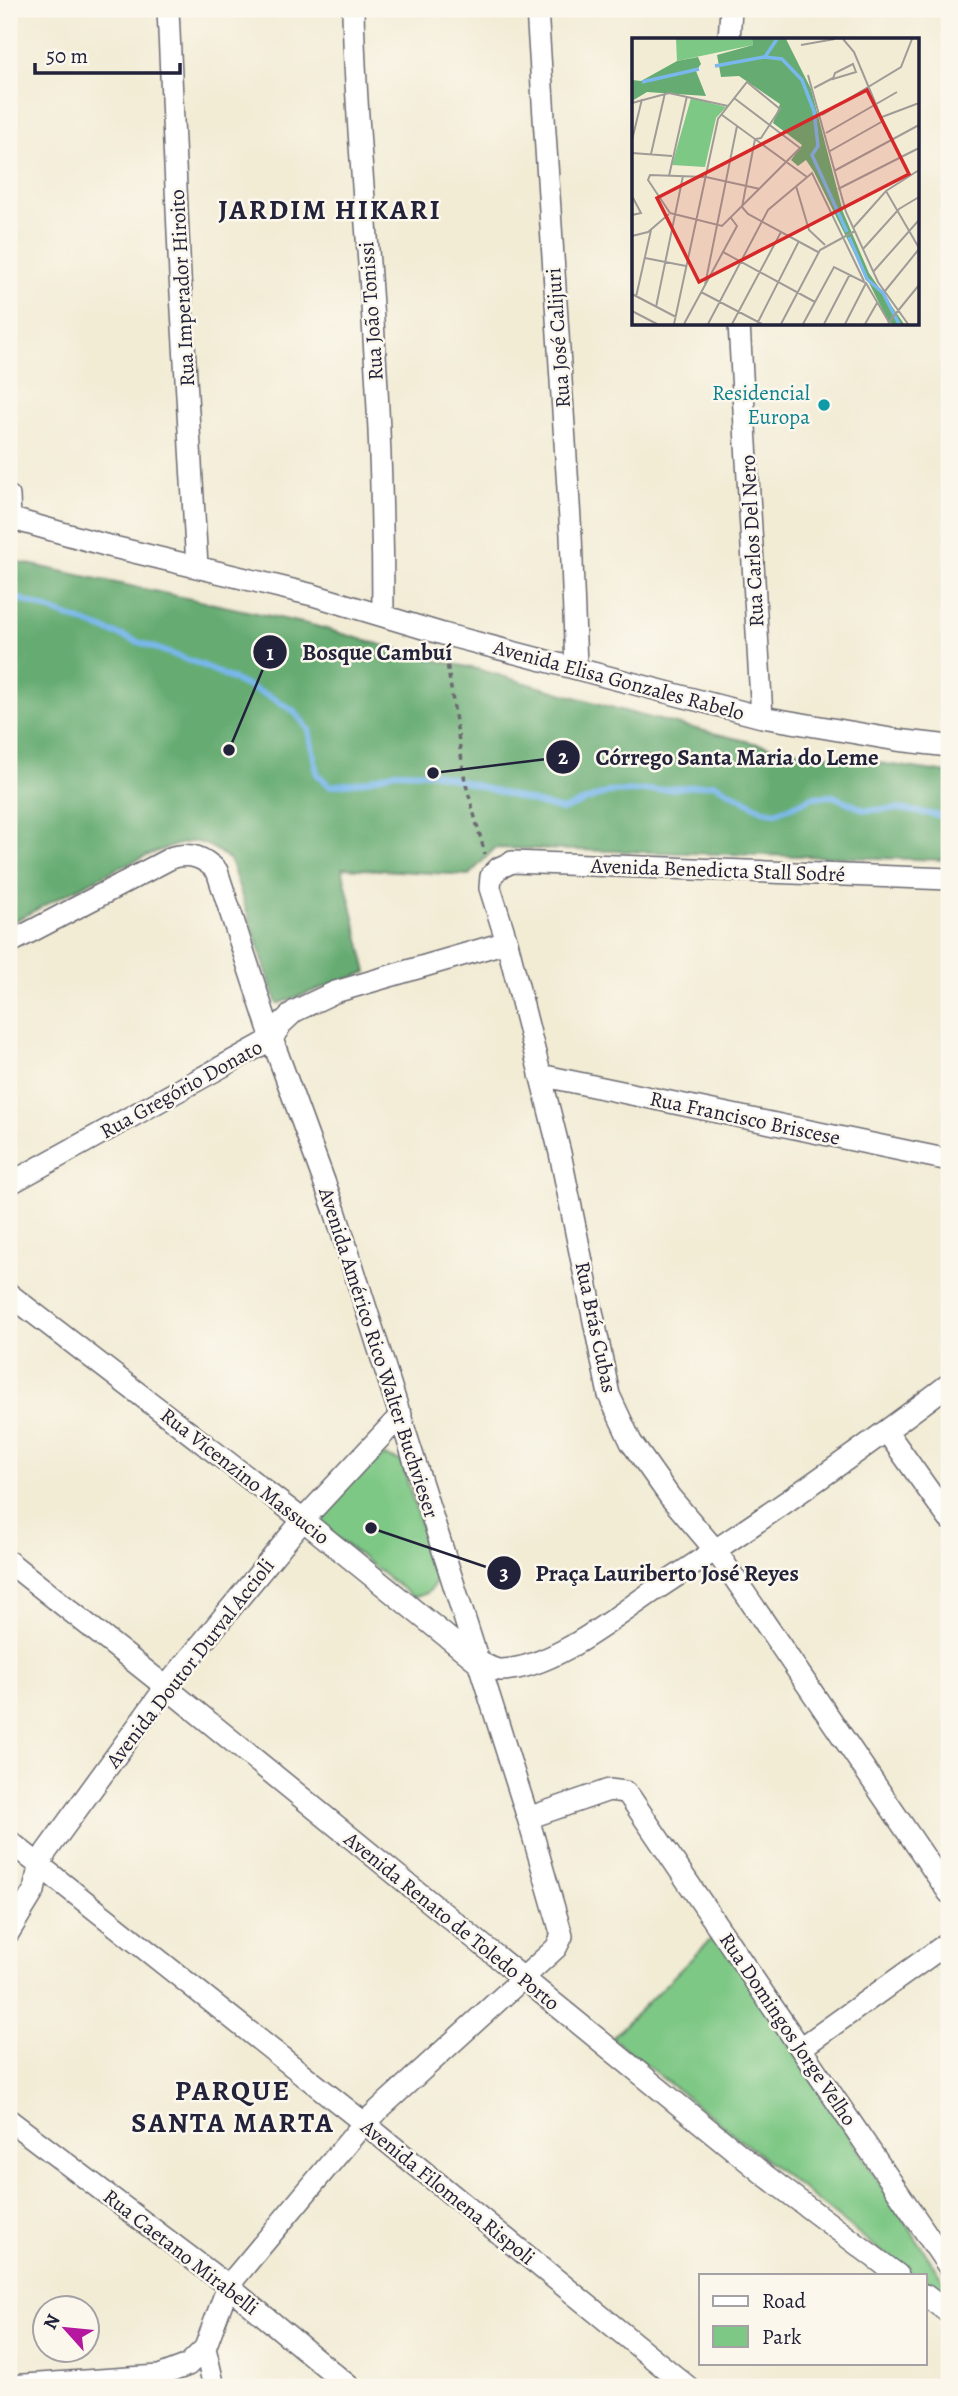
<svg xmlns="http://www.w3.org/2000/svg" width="958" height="2396" font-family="Alegreya,serif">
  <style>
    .green { fill: #7ec885; stroke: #507560; stroke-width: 2 }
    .forest { fill: #66ac72; stroke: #446756; stroke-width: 2 }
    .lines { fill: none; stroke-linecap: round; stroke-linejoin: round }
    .stream { stroke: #79b7ec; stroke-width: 6 }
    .minor-casing { stroke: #6b6971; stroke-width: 24 }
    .path { stroke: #6b6971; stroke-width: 3.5; stroke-dasharray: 5 5; stroke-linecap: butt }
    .minor { stroke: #fff; stroke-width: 21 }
    .culture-dot { fill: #0f9aa8; stroke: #fbf7ec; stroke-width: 2.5 }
    .labels { text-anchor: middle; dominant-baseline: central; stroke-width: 5; stroke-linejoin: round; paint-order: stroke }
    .street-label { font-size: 21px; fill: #22223b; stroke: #fbf7ec }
    .culture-label { font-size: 21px; fill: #0d838f; stroke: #fbf7ec; text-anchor: end }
    .district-label { font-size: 28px; font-weight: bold; letter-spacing: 2px; fill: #22223b; stroke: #fbf7ec }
    .inset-river { fill: none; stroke: #79b7ec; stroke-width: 3.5 }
    .inset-road { fill: none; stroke: #9f9b97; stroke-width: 2 }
    .view { fill: #d62828; fill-opacity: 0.15; stroke: #d62828; stroke-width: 3.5 }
    .inset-edge { fill: none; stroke: #22223b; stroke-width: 3.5 }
    .leader { fill: none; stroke: #22223b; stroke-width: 2.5 }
    .callout-dot { fill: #22223b; stroke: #fbf7ec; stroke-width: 2.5 }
    .mark-label { font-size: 21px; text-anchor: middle; font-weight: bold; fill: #fff }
    .callout-label { font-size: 23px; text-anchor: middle; font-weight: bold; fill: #22223b; stroke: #fbf7ec; stroke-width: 5; stroke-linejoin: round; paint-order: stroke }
  </style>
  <rect width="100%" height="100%" fill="#fbf7ec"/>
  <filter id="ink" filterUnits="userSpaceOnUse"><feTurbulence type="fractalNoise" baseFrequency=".0143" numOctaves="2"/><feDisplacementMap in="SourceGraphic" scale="14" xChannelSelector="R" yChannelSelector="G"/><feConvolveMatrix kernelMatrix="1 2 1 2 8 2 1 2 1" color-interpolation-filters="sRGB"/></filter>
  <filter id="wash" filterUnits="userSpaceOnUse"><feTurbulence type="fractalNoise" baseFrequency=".00686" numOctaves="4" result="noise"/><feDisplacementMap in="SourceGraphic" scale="28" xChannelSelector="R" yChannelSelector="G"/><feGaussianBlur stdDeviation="1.57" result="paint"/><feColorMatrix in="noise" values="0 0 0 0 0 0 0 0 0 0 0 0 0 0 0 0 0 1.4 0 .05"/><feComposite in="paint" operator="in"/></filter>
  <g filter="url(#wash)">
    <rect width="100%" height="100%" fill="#f2ecd5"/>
    <!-- green -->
    <path class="green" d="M386 1456 401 1461 436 1575C434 1589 429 1595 413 1597L318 1523 319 1514 372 1460Z
      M717 1933 949 2289 948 2301 925 2286V2275H911L612 2038Z"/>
    <!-- forest -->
    <path class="forest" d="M9 560 312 625 434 660 477 669 635 714 775 748 949 773V860L495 848 469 875 342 868 367 972 277 1004 230 860C220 853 209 844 197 842 169 837 40 908 9 924Z"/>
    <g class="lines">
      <!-- stream -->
      <path class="stream" d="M9 595 202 665 275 699 294 711 309 730 317 774 330 786 362 782 395 772 433 773 562 810 608 792 659 790 715 784 763 810 776 812 789 808 813 797 833 796 865 810 899 809 949 817"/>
    </g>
  </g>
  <g filter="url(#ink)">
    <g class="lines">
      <defs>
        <path id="minor" d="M168 9 180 276 197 566
          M353 9C355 119 368 228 374 338 380 430 383 522 383 614
          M537 9 571 535 576 667
          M729 40 731 9
          M739 324 762 717
          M9 496 10 519
          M9 518 105 545 313 595 443 634 762 717 897 740 949 746
          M949 879 512 862 499 868 491 876 490 888 507 942 560 1153 609 1395 631 1442 670 1497 716 1551 949 1893
          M9 943 173 857C192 853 203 857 217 871L272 1039 335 1211 528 1818 562 1936 556 1948 364 2123 228 2286 205 2348 188 2365 159 2376 9 2386
          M540 1075 949 1160
          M9 1184 272 1039 281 1024 295 1011 335 992 507 942
          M9 1294 303 1520 478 1662C485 1664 495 1671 502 1670 553 1668 611 1620 652 1592 753 1526 853 1457 949 1384
          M887 1432 949 1519
          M9 1562 166 1687 766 2176 898 2275
          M528 1818 609 1790 625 1792 630 1797 949 2267
          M9 1841 364 2123 688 2387
          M9 1932 34 1891 39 1867 46 1852 166 1687 303 1520 401 1415
          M801 2048 949 1942
          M9 2120 228 2286 350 2387
          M925 2295 949 2313
          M205 2348 214 2387"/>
      </defs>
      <!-- minor casing -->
      <use href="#minor" class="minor-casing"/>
      <!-- path -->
      <path class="path" d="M446 656 465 781 485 854"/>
      <!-- minor -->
      <use href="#minor" class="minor"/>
    </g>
  </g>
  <!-- markers -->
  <circle class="culture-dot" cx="824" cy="405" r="7"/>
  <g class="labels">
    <!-- street labels -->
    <g class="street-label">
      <text transform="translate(182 288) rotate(-93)">Rua Imperador Hiroito</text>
      <text transform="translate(371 311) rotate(-94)">Rua João Tonissi</text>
      <text transform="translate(558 338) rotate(-94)">Rua José Calijuri</text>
      <text transform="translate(752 541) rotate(-93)">Rua Carlos Del Nero</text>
      <text transform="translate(619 680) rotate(15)">Avenida Elisa Gonzales Rabelo</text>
      <text transform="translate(718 870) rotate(2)">Avenida Benedicta Stall Sodré</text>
      <text transform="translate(181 1089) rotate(-29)">Rua Gregório Donato</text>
      <text transform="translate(745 1118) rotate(12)">Rua Francisco Briscese</text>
      <text transform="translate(596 1327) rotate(78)">Rua Brás Cubas</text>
      <text transform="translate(379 1353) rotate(72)">Avenida Américo Rico Walter Buchvieser</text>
      <text transform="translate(245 1476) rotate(38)">Rua Vicenzino Massucio</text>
      <text transform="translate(190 1663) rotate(-52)">Avenida Doutor Durval Accioli</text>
      <text transform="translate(452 1921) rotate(39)">Avenida Renato de Toledo Porto</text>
      <text transform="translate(788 2029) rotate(56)">Rua Domingos Jorge Velho</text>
      <text transform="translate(448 2192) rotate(39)">Avenida Filomena Rispoli</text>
      <text transform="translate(181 2252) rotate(38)">Rua Caetano Mirabelli</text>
    </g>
    <!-- culture labels -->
    <g class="culture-label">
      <text x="810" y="393">Residencial<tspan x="810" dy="24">Europa</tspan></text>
    </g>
    <!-- district labels -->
    <g class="district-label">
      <text x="330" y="210">JARDIM HIKARI</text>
      <text x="233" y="2091">PARQUE<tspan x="233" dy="32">SANTA MARTA</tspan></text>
    </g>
  </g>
  <!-- overview -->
  <g transform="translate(632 38)">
    <rect width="287" height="287" fill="#f2ecd5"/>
    <path d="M44 1H120L121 7 45 23ZM59 60 94 69 84 80 73 129 40 127Z" fill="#7ec885"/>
    <path d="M120 1H154L179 51 211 174 237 235 272 286H260L255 281 182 134 174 122 166 128 159 122 170 107 141 85 148 66 107 38 89 39 85 17 121 7ZM66 19 69 26 64 33 74 58 15 54 0 63V42L9 43 45 23Z" fill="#66ac72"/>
    <path class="inset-river" d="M145 1 133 19 150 21 170 42 182 73 186 108 180 117 215 194M83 28 132 19M10 44 67 31M217 199 235 241 251 255 267 286"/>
    <path class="inset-road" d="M211 1 222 14 258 100M169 7 203 1M221 26 224 34 201 41 203 35ZM176 37 214 174 246 244 276 286M182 50 201 40M0 65 37 55 96 68M90 77 175 139M190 77 269 29 280 1M250 79 287 65M194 95 265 54M0 102 10 61M198 113 251 83M0 115 40 118M19 116 33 55M202 133 287 87M37 138 55 58M164 148 177 192 193 207M206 151 287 110M254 153 287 210M0 158 9 175 0 177M110 169 116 176 186 214M38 175 90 188 168 110 102 60M38 175 16 142 18 137 74 139 128 151M221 190 254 153 287 132M0 198 16 194 37 176M231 211 267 171 287 159M91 214 183 264M13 220 54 228M241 234 287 182M73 247 105 88M253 253 287 211M69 254 130 286M0 256 44 279M4 259 19 192M24 269 51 138M0 273 25 286M256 285 287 247M42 286 86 81 115 44 148 71 129 100 123 101 110 169M52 286 105 188 99 180M76 286 136 172 180 135 232 243M100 286 149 194M125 286 167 203M149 286 188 212 223 193M171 286 202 229 234 245 258 286M192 286 218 236M213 286 234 245M233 286 245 265"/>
    <path class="view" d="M235 52 277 136 67 244 25 160Z"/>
    <rect width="287" height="287" class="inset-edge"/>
  </g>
  <!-- callouts -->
  <path class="leader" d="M229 750L270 652M433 773L563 757M371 1528L504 1573"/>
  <g class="callout-dot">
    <circle cx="229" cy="750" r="7"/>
    <circle cx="433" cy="773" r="7"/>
    <circle cx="371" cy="1528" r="7"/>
    <circle cx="270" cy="652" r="18"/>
    <circle cx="563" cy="757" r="18"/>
    <circle cx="504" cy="1573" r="18"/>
  </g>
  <g class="mark-label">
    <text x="270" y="660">1</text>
    <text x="563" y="764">2</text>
    <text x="504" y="1580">3</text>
  </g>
  <g class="callout-label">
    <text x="377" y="660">Bosque Cambuí</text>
    <text x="737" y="765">Córrego Santa Maria do Leme</text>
    <text x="667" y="1581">Praça Lauriberto José Reyes</text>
  </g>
  <!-- margin -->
  <rect width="958" height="2396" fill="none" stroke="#fbf7ec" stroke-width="35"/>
  <!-- legend -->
  <rect x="699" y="2274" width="228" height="91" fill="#fbf7ec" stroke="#a4a2a5" stroke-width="2"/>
  <rect x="713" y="2296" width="35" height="10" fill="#ffffff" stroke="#a4a2a5" stroke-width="2"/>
  <text x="762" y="2308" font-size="21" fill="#22223b">Road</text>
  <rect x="713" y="2326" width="35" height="21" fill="#7ec885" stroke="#a4a2a5" stroke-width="2"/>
  <text x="762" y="2344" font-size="21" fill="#22223b">Park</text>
  <!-- north arrow -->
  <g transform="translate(66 2329) rotate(297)"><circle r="33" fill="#fbf7ec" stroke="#a4a2a5" stroke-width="2"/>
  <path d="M0-5L12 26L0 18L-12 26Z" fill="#b5179e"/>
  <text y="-10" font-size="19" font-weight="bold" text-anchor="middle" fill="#22223b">N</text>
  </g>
  <!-- scale -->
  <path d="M35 63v10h145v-10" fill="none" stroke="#22223b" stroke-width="3.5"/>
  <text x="46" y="63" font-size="21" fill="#22223b" stroke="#fbf7ec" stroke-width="5" paint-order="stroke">50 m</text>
</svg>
